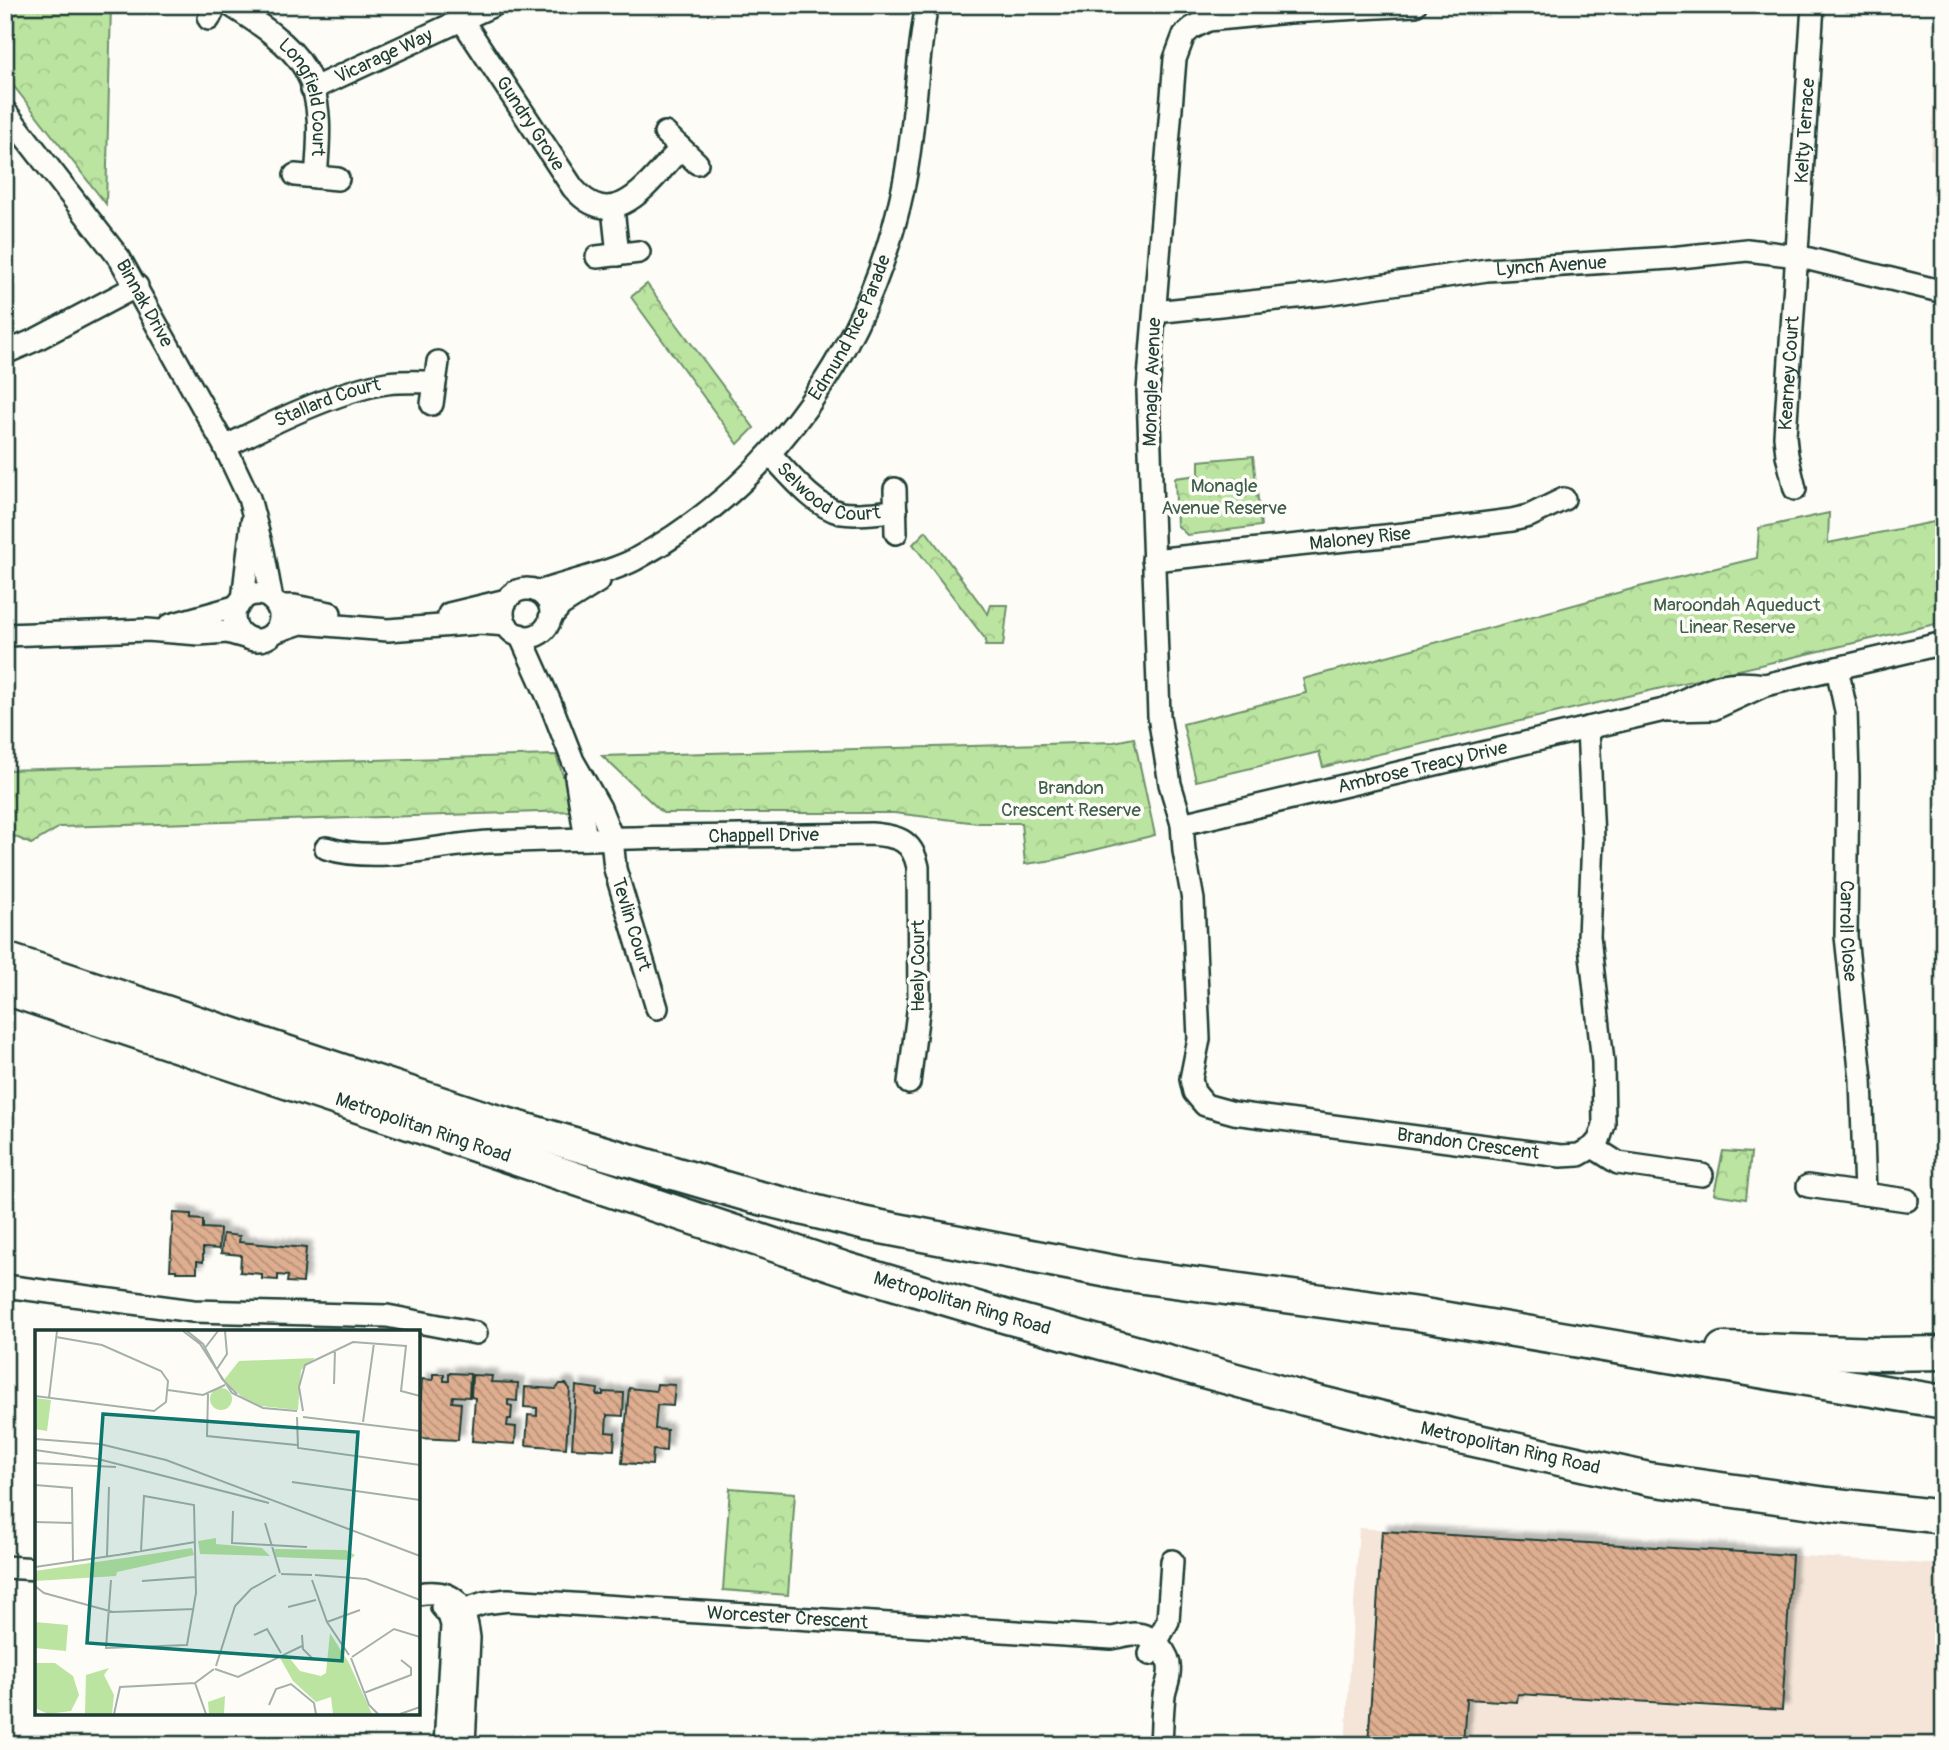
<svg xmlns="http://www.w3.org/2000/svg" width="1949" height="1750" font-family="Pangolin,sans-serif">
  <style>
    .built { fill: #f4e5d8 }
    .park { fill: url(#park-crowns); stroke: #6d906a; stroke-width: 2 }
    .building { fill: url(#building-back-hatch); stroke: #1f3d34; stroke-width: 2; filter: url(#shadow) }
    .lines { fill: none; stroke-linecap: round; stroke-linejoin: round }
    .minor-casing { stroke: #1f3d34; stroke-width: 26 }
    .highway-casing { stroke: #1f3d34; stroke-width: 37 }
    .minor { stroke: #fdfcf7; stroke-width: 21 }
    .highway { stroke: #fdfcf7; stroke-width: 32 }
    .labels { text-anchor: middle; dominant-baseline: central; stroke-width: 7; stroke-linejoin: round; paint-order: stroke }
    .street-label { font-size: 19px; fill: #1f3d34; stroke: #fdfcf7 }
    .park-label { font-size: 19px; fill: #3e5e4a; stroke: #fdfcf7 }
    .inset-road { fill: none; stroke: #a4b0a9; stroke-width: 2 }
    .view { fill: #0f766e; fill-opacity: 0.15; stroke: #0f766e; stroke-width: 3.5 }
    .inset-edge { fill: none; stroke: #1f3d34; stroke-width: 3.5 }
  </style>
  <defs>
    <pattern id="park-crowns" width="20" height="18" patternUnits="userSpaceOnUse" patternTransform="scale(1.75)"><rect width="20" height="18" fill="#bbe4a0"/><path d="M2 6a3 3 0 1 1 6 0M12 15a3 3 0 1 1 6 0" fill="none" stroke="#a0c48a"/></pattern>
    <pattern id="building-back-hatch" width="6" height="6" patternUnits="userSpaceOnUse" patternTransform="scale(1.75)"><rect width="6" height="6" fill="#dfae90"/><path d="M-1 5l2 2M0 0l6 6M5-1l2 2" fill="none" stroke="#b48f76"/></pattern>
    <filter id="shadow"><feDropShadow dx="6" dy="-6" stdDeviation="2" flood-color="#0004"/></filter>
  </defs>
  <rect width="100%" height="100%" fill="#fdfcf7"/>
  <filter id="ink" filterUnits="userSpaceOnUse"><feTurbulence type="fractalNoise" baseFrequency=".0143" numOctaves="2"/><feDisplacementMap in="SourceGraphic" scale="14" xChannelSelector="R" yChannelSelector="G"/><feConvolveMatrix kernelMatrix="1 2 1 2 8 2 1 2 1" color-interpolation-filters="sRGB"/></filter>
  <g filter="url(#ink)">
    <!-- built -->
    <path class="built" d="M1940 5H1944V162L1930 159Z
      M1359 1528 1944 1565V1745H1345Z"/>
    <!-- park -->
    <path class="park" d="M5 5H111L106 204 5 75Z
      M647 284 754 428 738 444 631 297Z
      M1253 456 1261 526 1187 535 1177 525 1175 478 1199 475V461Z
      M1829 513 1828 543 1944 520V622L1323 767 1319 752 1196 781 1183 724 1306 693 1303 679 1639 587 1757 558 1759 528Z
      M926 531 988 614 991 605H1008L1003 646H985L986 640 913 544Z
      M1134 738 1155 835 1054 860 1025 864 1021 823H978L894 813H663L602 756 1114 742Z
      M556 755 571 799 573 811 60 827 31 844 5 832V770Z
      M1723 1151 1751 1153 1746 1199 1714 1194Z
      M730 1488 795 1493 788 1595 723 1590Z"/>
    <!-- building -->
    <path class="building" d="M173 1213 191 1214V1219L203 1220V1228L220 1229 219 1249 203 1248V1262L197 1261V1272H176V1270H170Z
      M223 1234 240 1236 239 1242 306 1248 303 1283 287 1282 288 1276 278 1275V1280L262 1279V1274L240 1272 241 1255 221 1253Z
      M449 1373 470 1374 469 1397 453 1396 452 1402 461 1403 458 1440 418 1438 422 1379 433 1380V1374H444V1381H449Z
      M472 1375 492 1376 491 1382 518 1383 517 1401 508 1400V1405L512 1406 511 1419H508L507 1426 516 1427 515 1444 472 1441 475 1398 471 1397Z
      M560 1384H566L570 1389 566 1448 526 1445 528 1415 537 1416V1408L524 1407 525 1387 556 1389Z
      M657 1384 675 1385 673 1406 657 1405 655 1429 667 1430 666 1451 653 1450 652 1465 622 1463 629 1388 656 1391Z
      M576 1386 598 1389 597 1395H603V1392L624 1393 623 1416 607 1415 606 1432 615 1433 614 1450 572 1448Z
      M1382 1531 1792 1555 1782 1710 1518 1694 1517 1702 1466 1699 1463 1745H1368Z"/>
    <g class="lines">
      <defs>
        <g id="minor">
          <path id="s1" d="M230 5C255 21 290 43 305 69 323 100 319 142 316 177"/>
          <path id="s2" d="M1415 5 1289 12 1208 20 1192 28 1184 35 1175 59 1148 391 1159 716 1170 784 1182 824 1184 851 1193 900 1199 1039 1191 1079 1194 1092 1205 1105 1234 1113 1561 1156 1579 1155 1593 1147 1599 1140 1604 1125 1603 1062 1589 937 1593 839 1588 728"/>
          <path d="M209 19 216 5"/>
          <path id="s3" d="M462 20 573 188C616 237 651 179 681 148"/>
          <path id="s4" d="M312 89 494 5"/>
          <path id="s5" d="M5 111 120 259 225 447 249 498 263 551 272 600"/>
          <path d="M665 133 697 163"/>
          <path d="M295 175 338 179"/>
          <path d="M613 208 618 255"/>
          <path d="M597 257 639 252"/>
          <path id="s6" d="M1155 312 1325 294 1487 270 1670 258 1747 250 1797 256 1944 292"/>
          <path d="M5 353 35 340 137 286"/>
          <path d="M432 404 438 362"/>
          <path id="s7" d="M225 447C269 424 338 390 387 383 403 381 419 382 435 382"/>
          <path id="s8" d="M770 454C788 473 815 507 841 513 858 516 878 512 896 511"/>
          <path d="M895 489 896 533"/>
          <path id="s9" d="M1795 489 1787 455 1785 436 1813 5"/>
          <path id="s10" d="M1153 560 1404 534 1512 520 1529 516 1564 499"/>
          <circle cx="527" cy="613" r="24"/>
          <path id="s11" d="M539 592C568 582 609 573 634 560 775 484 870 344 903 189 916 129 915 66 927 5"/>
          <circle cx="257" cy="617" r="23"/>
          <path d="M243 600 252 522"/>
          <path d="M277 606H294L330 613"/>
          <path d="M449 614 507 600"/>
          <path d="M550 618 561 605 599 581"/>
          <path d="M170 625 238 606"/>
          <path d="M274 632 301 623 388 630 480 623 507 625"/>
          <path d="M5 635 147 630 199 634 227 632 248 638"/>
          <path id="s12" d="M520 635 550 702 573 761 600 808 612 838 615 869 657 1008"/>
          <path id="s13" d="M1837 668 1846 711 1848 776 1846 936 1861 1079 1865 1194"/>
          <path d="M1669 710 1713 709 1765 685 1944 643"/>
          <path d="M576 777 586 839"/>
          <path id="s14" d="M1182 824 1664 710C1703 691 1720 678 1765 685"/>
          <path id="s15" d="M326 848C378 864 436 845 489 842 616 837 744 836 871 834 897 836 912 839 918 867L919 1004 909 1083"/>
          <path d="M1593 1147 1618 1163 1702 1175"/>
          <path d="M1808 1186 1907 1200"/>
          <path d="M5 1286 193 1311 387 1316 476 1333"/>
          <path d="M5 1567 37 1569"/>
          <path d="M418 1594C455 1588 465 1603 469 1638L464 1745"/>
          <path d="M442 1607 449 1615 452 1625 445 1745"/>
          <path id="s16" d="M449 1615 484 1603 508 1600 1112 1638C1119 1637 1127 1634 1134 1634 1154 1634 1172 1654 1169 1674 1169 1681 1165 1688 1164 1696 1162 1712 1162 1728 1161 1745"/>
          <path d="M1150 1654 1168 1621 1172 1561"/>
        </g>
        <g id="highway">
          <path d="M5 959 485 1118 752 1196 866 1224 1129 1275 1418 1314 1944 1402"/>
          <path id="s17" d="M5 988 846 1269 1007 1317 1305 1399 1447 1434 1649 1479 1827 1504 1944 1517"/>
          <path d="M1723 1349 1882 1354 1944 1353"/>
        </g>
      </defs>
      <!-- minor casing -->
      <use href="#minor" class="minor-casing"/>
      <!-- highway casing -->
      <use href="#highway" class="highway-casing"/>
      <!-- minor -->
      <use href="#minor" class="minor"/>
      <!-- highway -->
      <use href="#highway" class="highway"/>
    </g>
  </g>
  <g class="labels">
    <!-- street labels -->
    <g class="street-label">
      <text stroke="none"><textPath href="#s4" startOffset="79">Vicarage Way</textPath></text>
      <text stroke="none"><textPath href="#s1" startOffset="126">Longfield Court</textPath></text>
      <text stroke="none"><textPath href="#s3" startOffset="124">Gundry Grove</textPath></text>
      <text stroke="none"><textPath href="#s9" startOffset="360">Kelty Terrace</textPath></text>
      <text stroke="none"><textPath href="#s6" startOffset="399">Lynch Avenue</textPath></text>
      <text stroke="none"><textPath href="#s5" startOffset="238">Binnak Drive</textPath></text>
      <text stroke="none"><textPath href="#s11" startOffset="424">Edmund Rice Parade</textPath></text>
      <text stroke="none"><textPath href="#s9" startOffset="117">Kearney Court</textPath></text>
      <text transform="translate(1152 382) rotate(-88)">Monagle Avenue</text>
      <text stroke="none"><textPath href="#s7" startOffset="112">Stallard Court</textPath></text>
      <text stroke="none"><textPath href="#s8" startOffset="74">Selwood Court</textPath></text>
      <text stroke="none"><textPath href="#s10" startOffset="208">Maloney Rise</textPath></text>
      <text stroke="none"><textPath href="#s14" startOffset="247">Ambrose Treacy Drive</textPath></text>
      <text stroke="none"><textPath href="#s15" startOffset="439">Chappell Drive</textPath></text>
      <text stroke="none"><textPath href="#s12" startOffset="312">Tevlin Court</textPath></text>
      <text stroke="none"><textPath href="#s13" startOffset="264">Carroll Close</textPath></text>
      <text transform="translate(918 966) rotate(-90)">Healy Court</text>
      <text stroke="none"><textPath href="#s17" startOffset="441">Metropolitan Ring Road</textPath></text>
      <text stroke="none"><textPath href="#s2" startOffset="1584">Brandon Crescent</textPath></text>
      <text stroke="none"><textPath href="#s17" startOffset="1008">Metropolitan Ring Road</textPath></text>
      <text stroke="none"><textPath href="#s17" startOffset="1575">Metropolitan Ring Road</textPath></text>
      <text stroke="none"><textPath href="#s16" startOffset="341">Worcester Crescent</textPath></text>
    </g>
    <!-- park labels -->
    <g class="park-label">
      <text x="1224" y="486">Monagle<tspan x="1224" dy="22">Avenue Reserve</tspan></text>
      <text x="1737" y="605">Maroondah Aqueduct<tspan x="1737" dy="22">Linear Reserve</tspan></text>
      <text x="1071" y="788">Brandon<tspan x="1071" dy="22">Crescent Reserve</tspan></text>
    </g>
  </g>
  <!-- overview -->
  <g transform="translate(35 1330)">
    <rect width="385" height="385" fill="#fdfcf7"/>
    <path d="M0 292 33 295 31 321 0 318ZM0 333H20L38 346 44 365 36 381 13 384 0 378Z" fill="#bbe4a0"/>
    <path d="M280 28 266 40 263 80 226 76 207 67 189 50 204 31ZM175 69a11 11 0 1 1 22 0a11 11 0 1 1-22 0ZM0 68 16 70 12 101 0 99ZM181 208V214L227 218 235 226 165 224 163 211ZM157 218 159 225 82 242 81 246 0 251V241ZM239 219 311 220 320 225 315 230 241 227ZM295 303 314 333 337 384H298L296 367 281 372 258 351 245 328 252 325 265 341 286 346 291 343ZM74 338 69 345 79 365 77 384H50L51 345ZM190 366 189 384H174L173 372Z" fill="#bbe4a0"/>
    <path class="inset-road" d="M148 1 165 14 197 63 228 78 262 81M152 1 168 14 187 49 202 64M170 18 183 1M182 39 192 24 190 1M299 54 300 20M133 60 168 65 190 55M173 64 172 106 262 115M0 66 119 81 131 72 133 51 126 41 67 15 21 7M14 68 22 1M268 81 264 57 270 35 318 12 371 16 366 61 385 66M262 87 263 118 385 135M268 87 385 101M328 92 339 13M0 109 65 114 131 130 385 226M0 120 63 129 234 173M0 133 81 137M257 152 385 170M0 155 37 158 38 232M198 181 197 213 272 217M0 192 38 193M230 193 245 243M83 225 160 212M72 226 74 157M0 237 96 223M246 244 277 245M280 245 331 249 385 270M76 250 71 318 152 315 161 263 159 175 109 166 106 221M277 250 292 292 314 325M107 251 161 247M0 256 9 263 78 282 159 279M253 277 281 270M292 292 325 280M219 305 232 299 246 323M267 305 268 319 278 329M317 327 359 299 385 307M316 328 334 375 343 384M181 336 200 276 216 259 241 245M180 339 203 347 267 316M160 353 171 384M329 363 376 345V338L366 330M234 375 241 359 256 354 279 373 281 384M79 384 85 357 160 353 179 339M365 384 385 377"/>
    <path class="view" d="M68 84 323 102 307 331 52 313Z"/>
    <rect width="385" height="385" class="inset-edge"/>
  </g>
  <!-- margin -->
  <rect width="1949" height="1750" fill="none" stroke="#fdfcf7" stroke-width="28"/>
  <rect x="14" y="14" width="1921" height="1722" fill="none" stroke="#1f3d34" stroke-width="2.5" filter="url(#ink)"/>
</svg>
